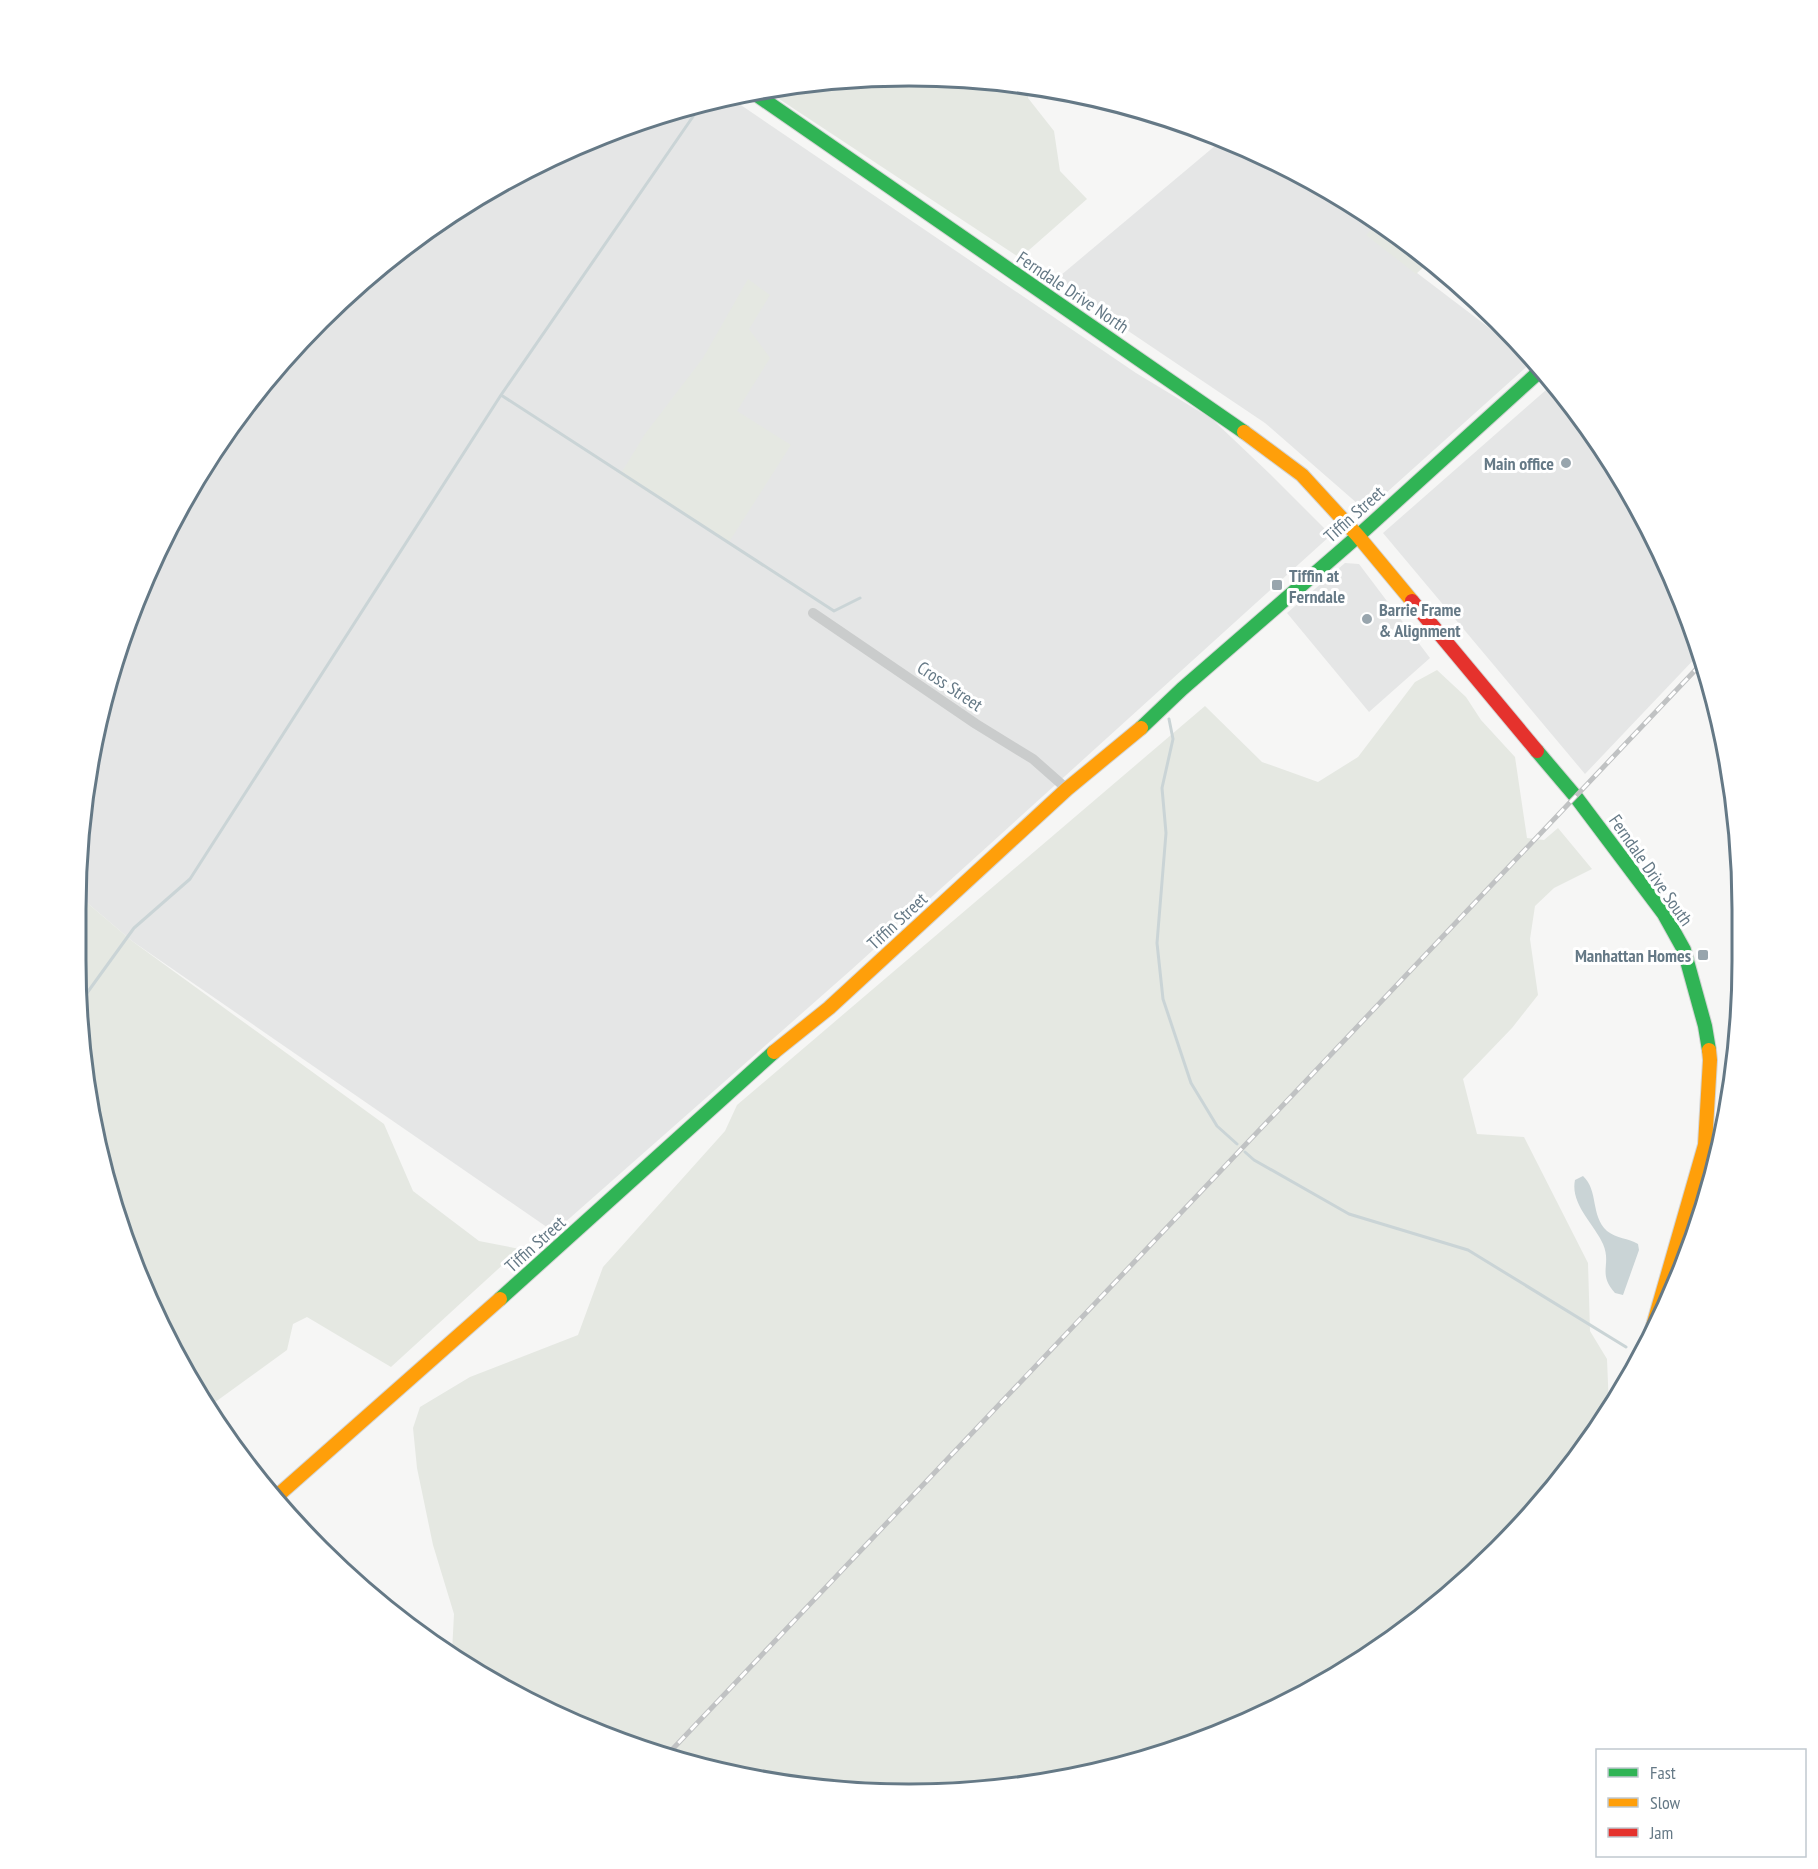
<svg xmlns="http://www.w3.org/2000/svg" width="1818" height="1869" font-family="'PT Sans Narrow',sans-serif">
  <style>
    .built { fill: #e5e6e6 }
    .green { fill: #e5e8e2 }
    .water { fill: #cad4d6 }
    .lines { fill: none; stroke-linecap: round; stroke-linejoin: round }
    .stream { stroke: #cad4d6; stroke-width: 3 }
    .fast-casing { stroke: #d3d4d4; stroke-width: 16 }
    .slow-casing { stroke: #d3d4d4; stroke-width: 16 }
    .jam-casing { stroke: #d3d4d4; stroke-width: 16 }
    .street { stroke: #cacccc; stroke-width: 10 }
    .fast { stroke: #30b455; stroke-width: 14 }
    .slow { stroke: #ff9f0a; stroke-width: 14 }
    .jam { stroke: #e5322d; stroke-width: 14 }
    .rail-casing { stroke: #c0c2c3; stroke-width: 5 }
    .rail { stroke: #fff; stroke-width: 3; stroke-dasharray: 9; stroke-linecap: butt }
    .poi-dot { fill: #98a5ad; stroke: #fff; stroke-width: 2 }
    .labels { text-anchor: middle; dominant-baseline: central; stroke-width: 6; stroke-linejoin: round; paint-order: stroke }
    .street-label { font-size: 18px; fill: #657986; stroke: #fff }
    .poi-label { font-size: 18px; font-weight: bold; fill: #657986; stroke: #fff; text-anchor: end }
    .rim { fill: none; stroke: #657986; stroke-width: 3 }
  </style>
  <rect width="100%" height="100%" fill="#f6f6f5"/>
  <!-- built -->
  <path class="built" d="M729 97 1136 373 1212 419 1270 474 1331 535 851 970 554 1232 132 941 78 895 82 800 119 641 187 492 282 359 402 247 540 161 693 103Z
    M1222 140 1326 187 1377 224 1367 235 1533 361 1366 511 1265 423 1054 281Z
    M1554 383 1571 402 1657 540 1700 653 1585 774 1383 533Z
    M1345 563 1359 564 1430 658 1369 712 1287 613Z"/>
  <!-- green -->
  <path class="green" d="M855 77 1018 82 1028 84V98L1054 131 1060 171 1087 199 1020 258 767 91Z
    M1377 224 1430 261 1416 274 1366 235Z
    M748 279 770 295 749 329 770 358 737 411 791 445 729 542 620 475 645 434 703 358Z
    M1437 670 1466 697 1481 720 1515 757 1527 838 1544 840 1558 828 1592 869 1554 888 1535 906 1530 939 1538 995 1512 1028 1463 1079 1477 1134 1524 1137 1588 1263 1590 1331 1607 1359 1609 1408 1536 1510 1417 1621 1278 1708 1125 1765 963 1792 800 1787 641 1750 492 1682 452 1652 454 1614 433 1545 417 1468 413 1428 420 1407 470 1377 578 1335 603 1267 725 1131 737 1105 1205 706 1262 762 1318 782 1358 757 1415 682Z
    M78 895 132 941 384 1124 413 1191 479 1241 520 1249 391 1367 307 1317 293 1324 287 1350 207 1408 139 1279 91 1123 75 960Z"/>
  <!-- water -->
  <path class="water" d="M1583 1176C1599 1191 1590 1215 1607 1231 1617 1239 1628 1238 1638 1244L1639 1250 1623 1295 1615 1293C1597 1273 1612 1265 1603 1244 1594 1224 1570 1204 1575 1180Z"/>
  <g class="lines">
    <!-- stream -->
    <path class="stream" d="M501 395 834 611 860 598
      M1169 719 1173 739 1162 788 1166 833 1157 943 1163 999 1191 1083 1217 1126 1237 1144
      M79 1004 134 928 190 879 501 395 703 102
      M1245 1152 1254 1160 1349 1214 1468 1250 1626 1347"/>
    <defs>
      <path id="fast" d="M754 93 1244 432
        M1141 728 1182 689 1358 536 1541 370
        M1537 751 1576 797 1664 914 1684 950 1705 1026 1709 1050
        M500 1299 774 1052"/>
      <path id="slow" d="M1244 432 1302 475 1358 536 1412 601
        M774 1052 829 1008 1067 789 1141 728
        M1651 1333 1705 1145 1710 1060 1709 1050
        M276 1497 500 1299"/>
      <path id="jam" d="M1412 601 1537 751"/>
    </defs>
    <!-- fast casing -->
    <use href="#fast" class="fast-casing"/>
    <!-- slow casing -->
    <use href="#slow" class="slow-casing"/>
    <!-- jam casing -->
    <use href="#jam" class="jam-casing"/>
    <!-- street -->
    <path class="street" d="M813 613 976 724 1033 759 1067 789"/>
    <!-- fast -->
    <use href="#fast" class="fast"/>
    <!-- slow -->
    <use href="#slow" class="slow"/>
    <!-- jam -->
    <use href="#jam" class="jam"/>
    <defs>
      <path id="rail" d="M666 1756 1703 662"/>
    </defs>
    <!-- rail casing -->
    <use href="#rail" class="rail-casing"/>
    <!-- rail -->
    <use href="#rail" class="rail"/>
  </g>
  <!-- markers -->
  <g class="poi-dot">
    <circle cx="1566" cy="463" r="6"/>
    <rect x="1271" y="579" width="12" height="12" rx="3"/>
    <circle cx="1367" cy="619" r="6"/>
    <rect x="1697" y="949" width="12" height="12" rx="3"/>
  </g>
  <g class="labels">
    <!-- street labels -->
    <g class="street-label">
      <text transform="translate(1073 292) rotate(34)">Ferndale Drive North</text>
      <text transform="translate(1354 514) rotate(-42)">Tiffin Street</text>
      <text transform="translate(950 686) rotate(34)">Cross Street</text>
      <text transform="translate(1651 870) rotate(55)">Ferndale Drive South</text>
      <text transform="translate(897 921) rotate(-43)">Tiffin Street</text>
      <text transform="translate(535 1244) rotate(-42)">Tiffin Street</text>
    </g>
    <!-- poi labels -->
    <g class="poi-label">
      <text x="1554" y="463">Main office</text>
      <text x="1289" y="575" text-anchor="start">Tiffin at<tspan x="1289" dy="21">Ferndale</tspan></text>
      <text x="1379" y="609" text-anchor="start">Barrie Frame<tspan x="1379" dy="21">&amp; Alignment</tspan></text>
      <text x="1691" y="955">Manhattan Homes</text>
    </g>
  </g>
  <!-- crop -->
  <path d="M0 0H1818V1869H0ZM909 86H909A823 823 0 0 1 1732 909V961A823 823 0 0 1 909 1784H909A823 823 0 0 1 86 961V909A823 823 0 0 1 909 86Z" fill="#fff" fill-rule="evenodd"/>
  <path class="rim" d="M909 86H909A823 823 0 0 1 1732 909V961A823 823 0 0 1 909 1784H909A823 823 0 0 1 86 961V909A823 823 0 0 1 909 86Z"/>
  <!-- legend -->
  <rect x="1596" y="1749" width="210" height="108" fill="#ffffff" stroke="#c1c9cf" stroke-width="1.5"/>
  <rect x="1608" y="1768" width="30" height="9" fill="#30b455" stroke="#c1c9cf" stroke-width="1.5"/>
  <text x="1650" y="1779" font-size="18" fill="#657986">Fast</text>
  <rect x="1608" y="1798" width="30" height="9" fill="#ff9f0a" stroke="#c1c9cf" stroke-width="1.5"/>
  <text x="1650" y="1809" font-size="18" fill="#657986">Slow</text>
  <rect x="1608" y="1828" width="30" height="9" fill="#e5322d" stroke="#c1c9cf" stroke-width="1.5"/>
  <text x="1650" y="1839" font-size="18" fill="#657986">Jam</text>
</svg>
